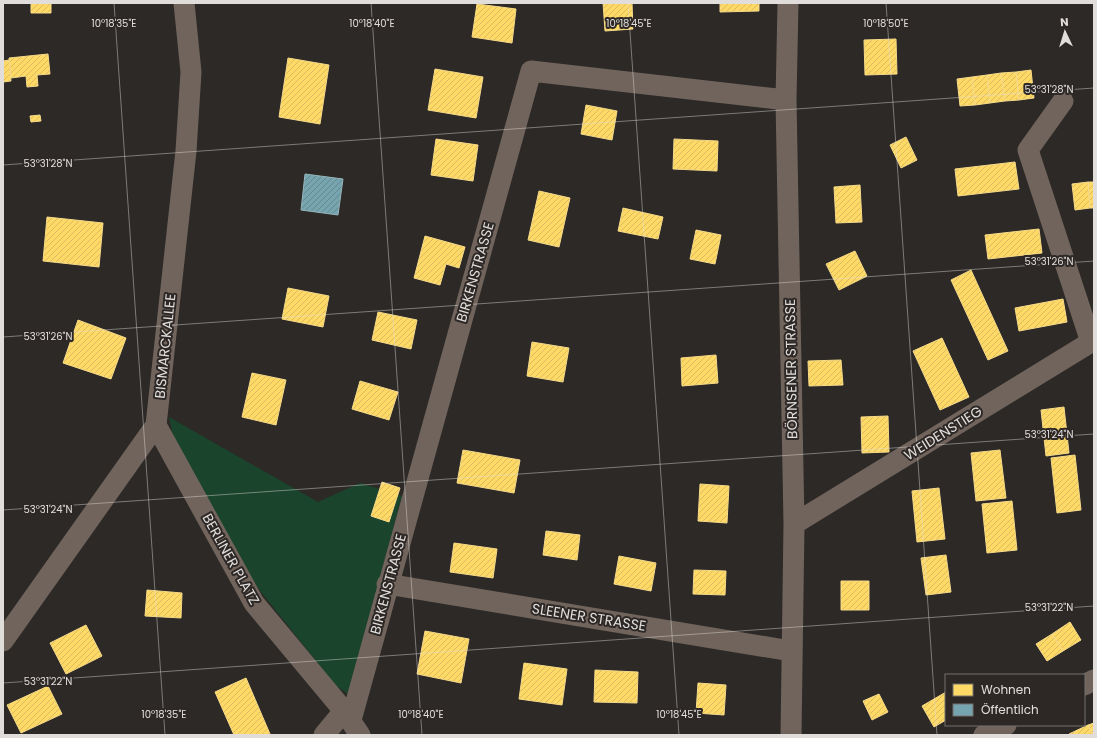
<svg xmlns="http://www.w3.org/2000/svg" width="1097" height="738" font-family="Poppins,sans-serif">
  <style>
    .green { fill: #1a442c }
    .homes { fill: url(#homes-hatch); stroke: #f6da89 }
    .public { fill: url(#public-hatch); stroke: #96b6bc }
    .lines { fill: none; stroke-linecap: round; stroke-linejoin: round }
    .minor { stroke: #71645c; stroke-width: 21 }
    .ticks { fill: none; stroke: #e0dddb; stroke-width: 1; stroke-opacity: 0.45 }
    .labels { text-anchor: middle; dominant-baseline: central; stroke-width: 4; stroke-linejoin: round; paint-order: stroke }
    .street-label { font-size: 14px; fill: #e0dddb; stroke: #2d2826 }
    .ticks-label { font-size: 10px; text-anchor: middle; fill: #e0dddb; stroke: #2d2826; stroke-width: 4; stroke-linejoin: round; paint-order: stroke }
  </style>
  <defs>
    <pattern id="homes-hatch" width="6" height="6" patternUnits="userSpaceOnUse"><rect width="6" height="6" fill="#ffd966"/><path d="M-1 1l2-2M0 6l6-6M5 7l2-2" fill="none" stroke="#d9bb5f"/></pattern>
    <pattern id="public-hatch" width="6" height="6" patternUnits="userSpaceOnUse"><rect width="6" height="6" fill="#76a5af"/><path d="M-1 1l2-2M0 6l6-6M5 7l2-2" fill="none" stroke="#67878e"/></pattern>
  </defs>
  <rect width="100%" height="100%" fill="#2c2927"/>
  <!-- green -->
  <path class="green" d="M169 417 318 502 360 483 402 496 348 694 336 686 257 587 173 436Z"/>
  <!-- homes -->
  <path class="homes" d="M31 3H51V13H31Z
    M603 3H632L633 29 605 31Z
    M720 3H759V11L720 12Z
    M477 4 516 9 512 43 472 37Z
    M896 39 897 74 865 75 864 40Z
    M48 54 50 74 37 75 38 86 27 87 26 76 11 78 9 58Z
    M288 58 329 65 320 124 279 117Z
    M9 60 11 81 3 82V61Z
    M435 69 483 77 476 118 428 110Z
    M1031 70 1034 98 1019 100 1016 72Z
    M1016 72 1019 100 1005 101 1001 73Z
    M1001 73 1005 101 990 103 987 75Z
    M987 75 990 103 975 105 972 77Z
    M972 77 975 105 960 106 957 79Z
    M586 105 617 111 612 140 581 134Z
    M40 115 41 121 31 122 30 116Z
    M906 137 917 160 901 168 890 145Z
    M436 139 478 145 473 181 431 175Z
    M674 139 718 141 717 171 673 169Z
    M1015 162 1019 189 958 196 955 169Z
    M1088 182 1090 208 1075 210 1072 184Z
    M1088 182H1094V208H1090Z
    M860 185 862 222 836 223 834 187Z
    M539 191 570 198 559 247 528 240Z
    M623 208 663 217 658 239 618 231Z
    M47 217 103 223 99 267 43 261Z
    M1039 229 1042 253 988 259 985 235Z
    M696 230 721 235 715 264 690 259Z
    M425 236 465 247 459 268 446 264 440 285 414 278Z
    M855 251 867 276 839 290 826 264Z
    M971 270 1008 351 988 360 951 280Z
    M288 288 329 296 323 327 282 319Z
    M1063 299 1067 322 1019 331 1015 308Z
    M378 312 417 320 411 349 372 340Z
    M78 320 126 338 111 379 63 363Z
    M942 338 969 397 940 410 913 351Z
    M532 342 569 348 563 382 527 376Z
    M716 355 718 383 682 386 681 358Z
    M841 360 843 385 809 386 808 361Z
    M252 373 286 380 276 425 242 417Z
    M360 381 398 392 389 420 352 409Z
    M1064 407 1069 453 1046 456 1041 410Z
    M888 416 889 452 862 453 861 417Z
    M463 450 520 460 514 493 457 483Z
    M1000 450 1006 498 976 501 971 453Z
    M1075 455 1081 510 1057 513 1051 458Z
    M382 482 400 488 389 522 371 516Z
    M700 484 729 486 727 523 698 521Z
    M939 488 945 539 917 542 912 491Z
    M1012 501 1017 550 987 553 982 504Z
    M546 531 580 535 577 560 543 555Z
    M454 543 497 549 493 578 450 572Z
    M946 555 951 592 926 595 921 558Z
    M619 556 656 563 651 591 614 584Z
    M694 570 726 571 725 595 693 594Z
    M841 581H869V610H841Z
    M147 590 182 593 181 618 145 616Z
    M1070 622 1081 640 1063 651 1052 634Z
    M86 625 102 656 66 674 50 643Z
    M425 631 469 639 461 683 417 674Z
    M1052 634 1063 651 1047 661 1036 644Z
    M524 663 567 669 562 705 519 699Z
    M595 670 638 672 637 703 594 702Z
    M246 678 270 734 267 735H234L215 692Z
    M698 683 726 685 724 715 696 713Z
    M48 686 62 714 21 733 7 705Z
    M946 692V720L934 727 922 706Z
    M879 694 888 712 872 720 863 701Z
    M1094 723V735H1093L1088 725Z
    M1088 725 1093 735H1070L1069 734Z"/>
  <!-- public -->
  <path class="public" d="M305 174 343 179 338 215 301 210Z"/>
  <g class="lines">
    <!-- minor -->
    <path class="minor" d="M788 3 786 100 794 524 791 735
      M156 425 254 603 344 711 360 735
      M794 524 1091 342 1028 150 1063 101
      M387 584 791 651
      M3 641 156 425 186 151 191 72 184 3
      M1084 685 1094 680
      M351 720 531 71 786 100
      M324 735 344 711
      M984 735 1006 725"/>
  </g>
  <!-- ticks -->
  <path class="ticks" d="M114 3 165 735M371 3 422 735M628 3 679 735M886 3 937 735M3 165 1094 88M3 337 1094 261M3 510 1094 434M3 683 1094 606"/>
  <g class="labels">
    <!-- street labels -->
    <g class="street-label">
      <text transform="translate(475 272) rotate(-74)">BIRKENSTRASSE</text>
      <text transform="translate(165 346) rotate(-84)">BISMARCKALLEE</text>
      <text transform="translate(791 369) rotate(-91)">BÖRNSENER STRASSE</text>
      <text transform="translate(943 433) rotate(-32)">WEIDENSTIEG</text>
      <text transform="translate(231 559) rotate(61)">BERLINER PLATZ</text>
      <text transform="translate(388 584) rotate(-75)">BIRKENSTRASSE</text>
      <text transform="translate(589 617) rotate(9)">SLEENER STRASSE</text>
    </g>
  </g>
  <g class="ticks-label">
    <text x="114" y="27">10°18'35"E</text>
    <text x="372" y="27">10°18'40"E</text>
    <text x="629" y="27">10°18'45"E</text>
    <text x="886" y="27">10°18'50"E</text>
    <text x="1049" y="93">53°31'28"N</text>
    <text x="48" y="167">53°31'28"N</text>
    <text x="1049" y="265">53°31'26"N</text>
    <text x="48" y="340">53°31'26"N</text>
    <text x="1049" y="438">53°31'24"N</text>
    <text x="48" y="513">53°31'24"N</text>
    <text x="1049" y="611">53°31'22"N</text>
    <text x="48" y="685">53°31'22"N</text>
    <text x="164" y="718">10°18'35"E</text>
    <text x="421" y="718">10°18'40"E</text>
    <text x="679" y="718">10°18'45"E</text>
  </g>
  <!-- border -->
  <rect width="1097" height="738" fill="none" stroke="#e0dddb" stroke-width="8"/>
  <!-- legend -->
  <rect x="945" y="674" width="140" height="52" fill="#2d2826" stroke="#75706e"/>
  <rect x="953" y="684" width="20" height="12" fill="#ffd966" stroke="#75706e"/>
  <text x="981" y="694" font-size="12" fill="#e0dddb">Wohnen</text>
  <rect x="953" y="704" width="20" height="12" fill="#76a5af" stroke="#75706e"/>
  <text x="981" y="714" font-size="12" fill="#e0dddb">Öffentlich</text>
  <!-- north arrow -->
  <g transform="translate(1065 32) rotate(356)" stroke="#2d2826" stroke-width="3" paint-order="stroke">
  <path d="M0-3L7 15L0 10L-7 15Z" fill="#e0dddb"/>
  <text y="-6" font-size="11" font-weight="bold" text-anchor="middle" fill="#e0dddb">N</text>
  </g>
</svg>
